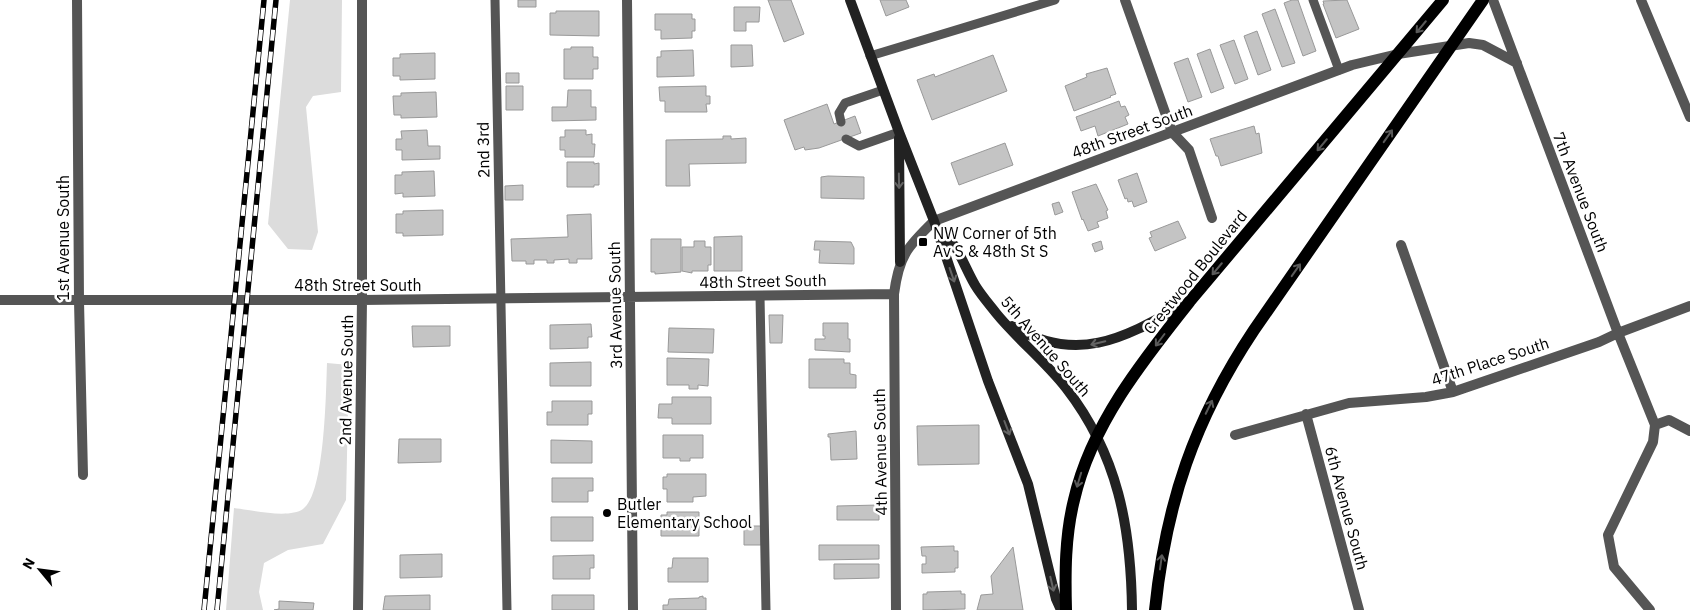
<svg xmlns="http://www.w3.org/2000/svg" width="1690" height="610" font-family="'IBM Plex Sans',sans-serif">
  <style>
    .green { fill: #dcdcdc }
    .building { fill: #c4c4c4; stroke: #999 }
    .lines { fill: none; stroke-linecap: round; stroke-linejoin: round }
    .lane { stroke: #555; stroke-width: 9 }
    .street { stroke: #555; stroke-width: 10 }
    .secondary { stroke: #222; stroke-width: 10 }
    .primary { stroke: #000; stroke-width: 12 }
    .rail-casing { stroke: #000; stroke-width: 5.5 }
    .rail { stroke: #fff; stroke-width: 4; stroke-dasharray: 11; stroke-linecap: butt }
    .oneway { stroke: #595959 }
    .oneway2 { stroke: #646464 }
    .poi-dot { fill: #000; stroke: #fff; stroke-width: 2 }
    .labels { text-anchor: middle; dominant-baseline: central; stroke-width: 5; stroke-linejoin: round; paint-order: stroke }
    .street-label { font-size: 16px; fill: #000; stroke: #fff }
    .poi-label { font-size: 16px; fill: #000; stroke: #fff; text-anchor: start }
  </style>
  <rect width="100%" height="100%" fill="#fff"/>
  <!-- green -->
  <path class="green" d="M290 0H342L341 92 313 96 306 107 318 232 312 250 288 249 268 224Z
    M327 363 349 365 346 500 323 544 288 550 264 563 259 592 263 610H226L234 508C251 510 289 519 303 509 325 494 326 391 327 363Z"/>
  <!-- building -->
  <path class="building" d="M518 0H536V7H518Z
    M768 0H791L804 34 784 42Z
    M880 0H906L909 7 886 16Z
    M1292 0H1298L1316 51 1303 56 1284 3Z
    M1347 0 1359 29 1336 38 1323 4H1324L1323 1Z
    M734 7H760L759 22H746V31H734Z
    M1275 9 1295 63 1282 67 1262 14Z
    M556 11H599V36L550 35V13H556Z
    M655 14H692V19H695V31H692V38L661 39V30H655Z
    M1257 31 1271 70 1258 75 1244 36Z
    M1234 40 1248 79 1235 84 1220 45Z
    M731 45H752L753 66 731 67Z
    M571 47H593V57H598V69H593V79H564V49H571Z
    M1210 49 1224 88 1211 93 1197 54Z
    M693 50 694 76 657 77V57H661V51Z
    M435 53V79L400 80V76H393V58H400V54Z
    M993 55 1007 91 932 120 917 80 934 74 935 77Z
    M1188 58 1202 97 1188 102 1174 63Z
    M1107 68 1116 94 1110 96 1111 97 1074 111 1065 86 1087 77 1086 74Z
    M506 73H519V83H506Z
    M506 86H523V110H506Z
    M706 86V96H710V104H706L707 112H665V101H660L659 87Z
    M568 90H591V107H596V120L552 121V107H567Z
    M436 92 437 117 401 118V115H394L393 96H401V93Z
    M1119 101 1121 107 1125 106 1129 115 1125 117 1128 124 1098 136 1095 126 1081 131 1076 117Z
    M827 104 834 124 855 116 861 133 819 148 805 150 804 147 795 150 784 120Z
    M1254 126 1256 134 1259 133 1262 153 1221 166 1218 156H1216L1210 139Z
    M427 130 428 146H440V159L402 160V150H396V139H402L401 131Z
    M565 130H586V135L592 134V144H595L594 157H565V150H560V137H565Z
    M723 136H731V139L746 138V163L689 164 690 186H666V140L723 139Z
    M1005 143 1013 165 959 185 951 163Z
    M567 162H594V164L599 163V185H594V187H567Z
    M434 171 435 196 403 197V193L395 194V175H402V172Z
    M1137 173 1147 202 1134 207 1132 201 1128 202 1127 198 1125 199 1118 180Z
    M828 176 864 177V199L821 198V177Z
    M1096 184 1108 210 1106 211 1108 218 1097 222 1099 227 1088 231 1083 219 1082 220 1072 192Z
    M523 185V200H505V186Z
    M1059 202 1063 212 1055 215 1052 204Z
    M443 210V235L403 236V233H396V214H403V211Z
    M591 214 592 259H577V263H569V259L554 260V263H547V260H534V264H526V261H512L511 239 568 237 567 215Z
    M1178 221 1186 238 1155 251 1149 238 1152 237 1150 232Z
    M742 236V271H714V237Z
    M651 239H681V272L655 274V272H651Z
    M694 241H705V247H711V265H708V271H692V273L682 271V247H694Z
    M815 241 851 242 854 248V264L819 263 820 250H814Z
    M1101 241 1103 249 1095 252 1092 244Z
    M769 315H783L782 343H770Z
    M823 323H848V339H850V352L815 350V339H825V336H823Z
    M591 324 592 337H588V348L550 349V325Z
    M412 326H450V346L413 347Z
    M669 328 714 329 713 353 668 352Z
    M667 358 709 359 708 386 698 385V389H689V385H667Z
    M809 359H844V363H850V374L856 375V388H809Z
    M591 362V386H550V363Z
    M672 397H711V424H672V418H658L659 404H672Z
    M552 401H592V414H588V425H547V412H552Z
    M979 425V464L918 465 917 426Z
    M856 431 857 459 831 460 830 437H828V434Z
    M663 435H703V458H690V461H680V458H663Z
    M399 439H441V462L398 463Z
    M551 440 592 441V463H551Z
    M667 474H706V496L693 497V502H667V489H663V477H667Z
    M552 478H593V491H588V502H552Z
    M879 505V520H837V506Z
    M667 512H699V536H661V515H667Z
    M551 517H593V541H551Z
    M744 526H761V545H744Z
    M819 545H879V559L819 560Z
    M954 546V551H958V568H955V572L922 573V564H926V556H922L921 547Z
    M1013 547 1023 610H977L981 595 993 594 991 576Z
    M442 554V577L400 578V555Z
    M594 555V568H590V579H553V556Z
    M673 558H708V582H668V568H672Z
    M834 564H879V578L834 579Z
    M961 591V594H965V609L923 610V594H927V592Z
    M430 595V610H383L385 596Z
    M552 595H594V610H552Z
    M703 596V598H706V610H663V605H668L669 599 699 598V597Z
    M279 601 314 603 313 610H274L279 609Z"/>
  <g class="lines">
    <!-- lane -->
    <path class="lane" d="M495 0 507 610
      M1313 0 1339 70
      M870 56 1055 0
      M841 122 839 113 845 103 883 90
      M846 139 859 146 899 132
      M760 296 766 610"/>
    <!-- street -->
    <path class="street" d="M77 0 79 301 83 475
      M627 0 633 610
      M1125 0 1172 132 1189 150 1212 218
      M1493 0 1618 333 1655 425 1669 420 1690 431
      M1641 0 1690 117
      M1401 245 1453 392
      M0 300H362L894 294
      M1306 414 1359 610
      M1235 435 1349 403 1426 397 1453 392 1599 342 1618 333 1690 306
      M358 610 362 300V0
      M896 610 894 294C899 256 907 247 934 221L1352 65 1398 54 1469 43 1483 45 1517 63
      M1650 610 1614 567 1608 535 1653 442 1655 425"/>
    <!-- secondary -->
    <path class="secondary" d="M850 0 899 132 934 221 988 381 1028 484 1056 599 1061 610
      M899 138 900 262
      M937 230C943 235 952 241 956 248 963 260 968 273 975 285 981 295 989 304 996 313 1017 339 1045 361 1066 388 1118 455 1131 527 1132 610
      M1012 326C1079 366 1127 336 1187 303"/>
    <!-- primary -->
    <path class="primary" d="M1066 610C1065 573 1065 536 1074 500 1091 425 1143 360 1190 301L1443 0
      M1155 610C1166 503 1194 420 1254 330L1483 0"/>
    <defs>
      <path id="rail" d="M204 610 264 0
        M217 610 276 0"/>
    </defs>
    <!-- rail casing -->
    <use href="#rail" class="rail-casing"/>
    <!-- rail -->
    <use href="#rail" class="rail"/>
  </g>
  <!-- one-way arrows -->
  <defs><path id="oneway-shaft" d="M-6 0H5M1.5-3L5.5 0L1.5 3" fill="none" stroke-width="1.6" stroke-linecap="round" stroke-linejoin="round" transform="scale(1.25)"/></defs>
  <g class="oneway">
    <use href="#oneway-shaft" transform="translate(1421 27) rotate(130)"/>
    <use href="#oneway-shaft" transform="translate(1388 136) rotate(-55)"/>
    <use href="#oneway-shaft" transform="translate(1322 145) rotate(130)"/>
    <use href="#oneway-shaft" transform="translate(1217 269) rotate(130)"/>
    <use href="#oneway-shaft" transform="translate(1296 270) rotate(-55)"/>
    <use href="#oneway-shaft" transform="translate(1160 340) rotate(127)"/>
    <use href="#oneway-shaft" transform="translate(1209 407) rotate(-64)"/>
    <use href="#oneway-shaft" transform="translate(1079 480) rotate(107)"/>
    <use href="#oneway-shaft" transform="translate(1161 562) rotate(-82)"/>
  </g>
  <g class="oneway2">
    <use href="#oneway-shaft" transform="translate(899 181) rotate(89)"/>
    <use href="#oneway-shaft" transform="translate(952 275) rotate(71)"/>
    <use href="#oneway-shaft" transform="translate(1098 343) rotate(167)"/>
    <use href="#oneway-shaft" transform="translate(1007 428) rotate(69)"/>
    <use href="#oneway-shaft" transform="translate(1052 584) rotate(77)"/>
  </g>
  <!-- markers -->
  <g class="poi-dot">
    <rect x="918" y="237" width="10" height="10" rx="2.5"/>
    <circle cx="607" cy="513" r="5"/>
  </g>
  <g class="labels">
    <!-- street labels -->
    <g class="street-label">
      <text transform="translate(1132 131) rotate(-20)">48th Street South</text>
      <text transform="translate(483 150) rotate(-91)">2nd 3rd</text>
      <text transform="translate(1581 192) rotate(69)">7th Avenue South</text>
      <text transform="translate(63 238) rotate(-90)">1st Avenue South</text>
      <text transform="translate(1195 272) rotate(-51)">Crestwood Boulevard</text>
      <text transform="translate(763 281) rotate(-1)">48th Street South</text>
      <text x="358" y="285">48th Street South</text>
      <text transform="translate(615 305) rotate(-91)">3rd Avenue South</text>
      <text transform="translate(1046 346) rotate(49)">5th Avenue South</text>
      <text transform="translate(1490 361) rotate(-18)">47th Place South</text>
      <text transform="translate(346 380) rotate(-89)">2nd Avenue South</text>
      <text transform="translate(880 452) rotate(-91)">4th Avenue South</text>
      <text transform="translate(1347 508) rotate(75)">6th Avenue South</text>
    </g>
    <!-- poi labels -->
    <g class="poi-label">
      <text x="933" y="233">NW Corner of 5th<tspan x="933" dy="18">Av S &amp; 48th St S</tspan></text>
      <text x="617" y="504">Butler<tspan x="617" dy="18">Elementary School</tspan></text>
    </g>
  </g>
  <!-- north arrow -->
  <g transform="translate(40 570) rotate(299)" stroke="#ffffff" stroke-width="4" paint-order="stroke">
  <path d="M0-4L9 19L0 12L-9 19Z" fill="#000000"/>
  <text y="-8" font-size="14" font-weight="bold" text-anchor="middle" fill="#000000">N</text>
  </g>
</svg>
